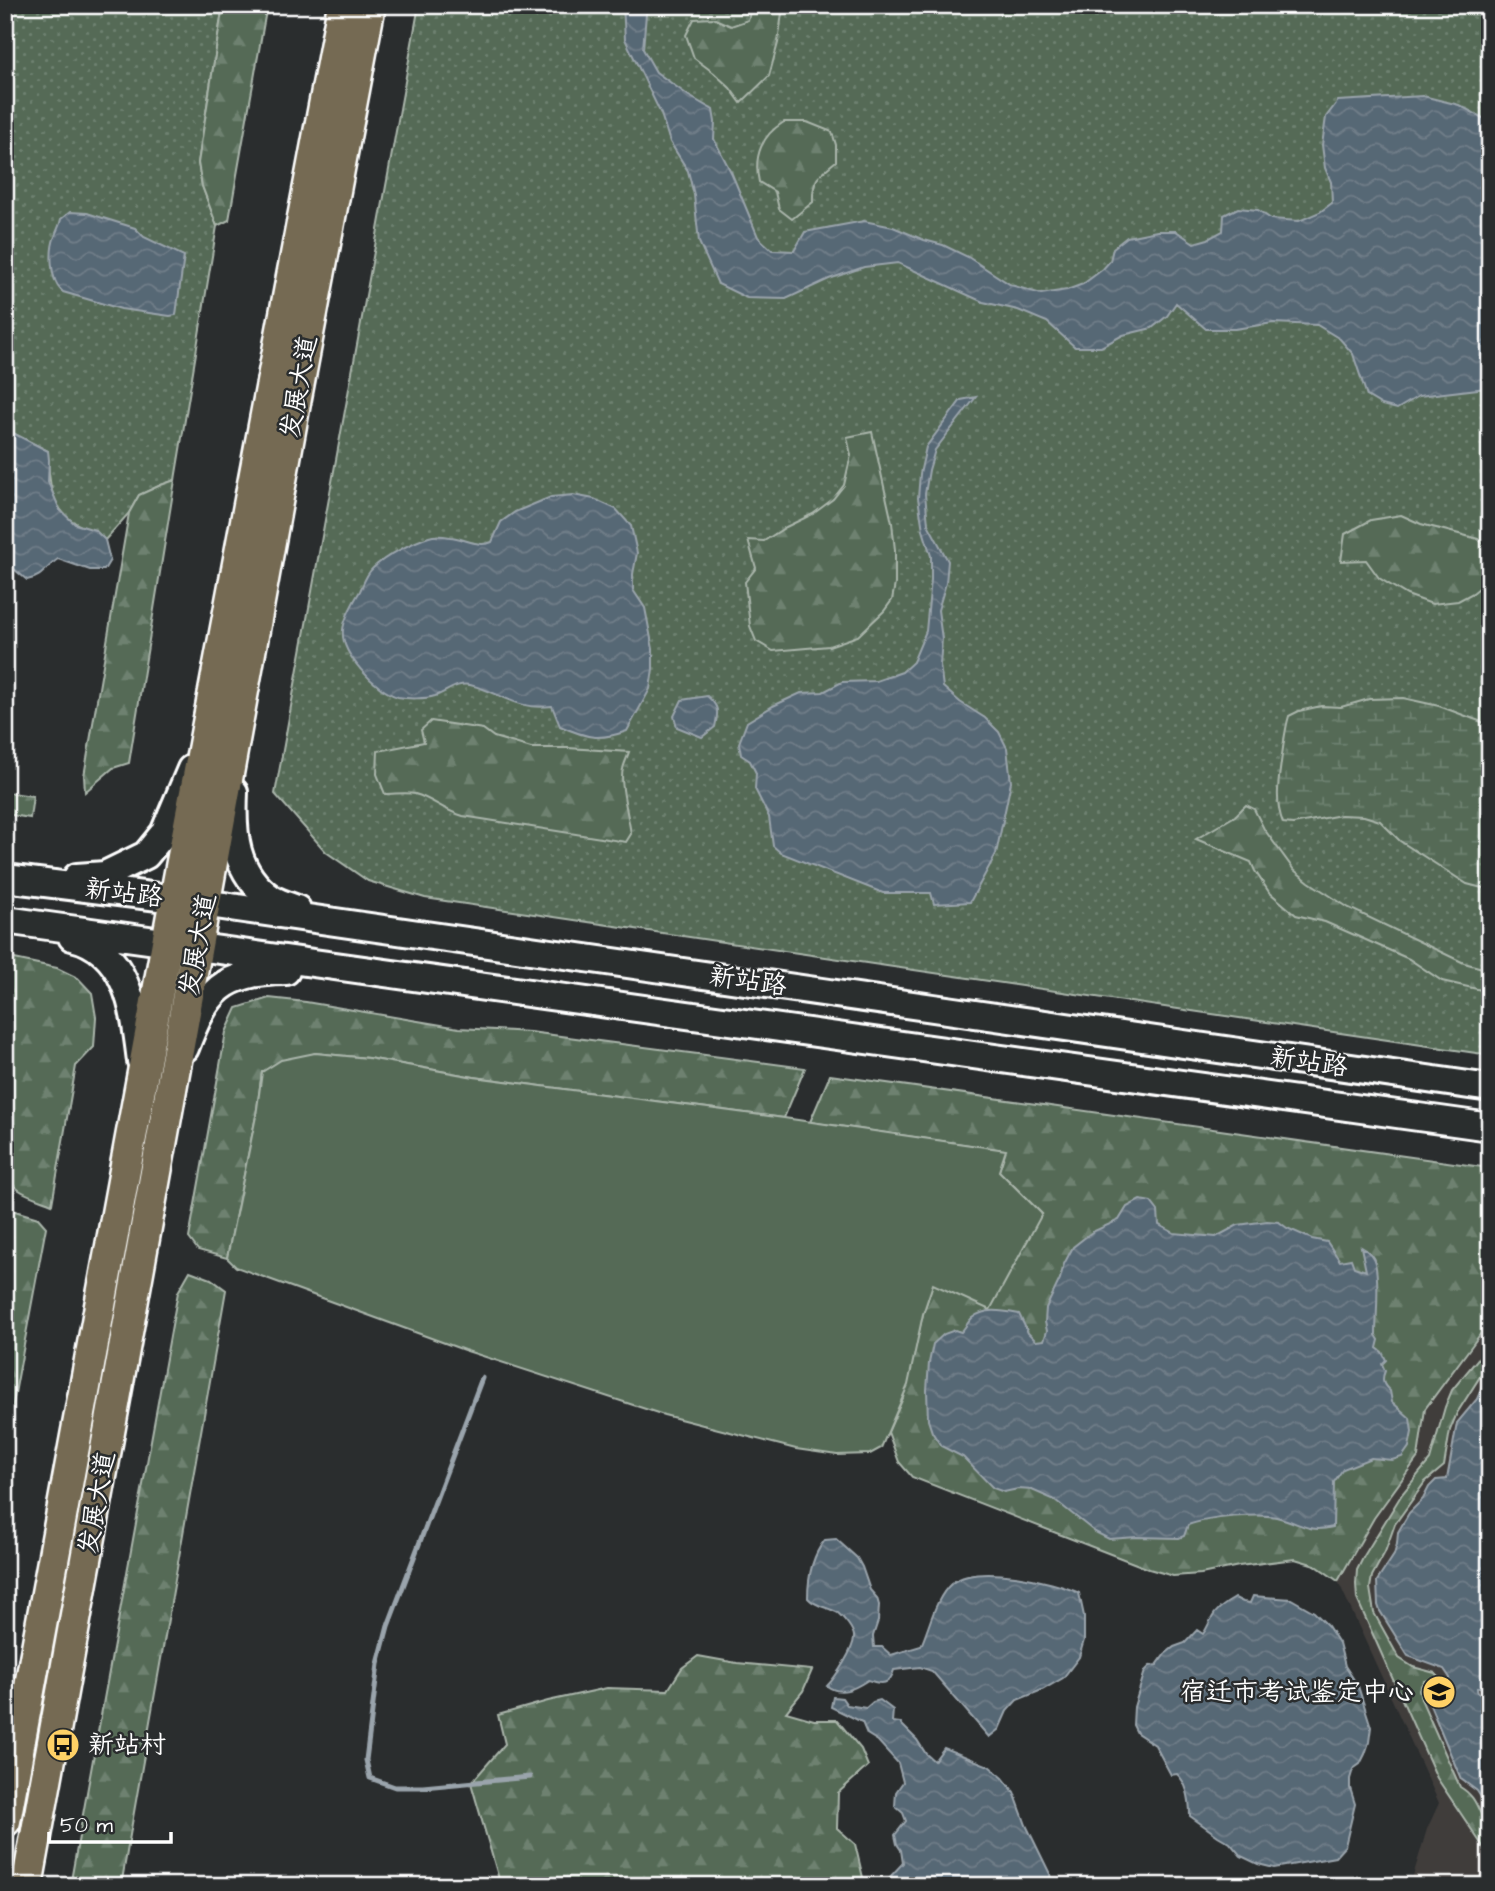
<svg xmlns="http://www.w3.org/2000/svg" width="1495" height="1891" font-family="'Architects Daughter','LXGW WenKai TC',sans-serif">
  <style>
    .built { fill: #3f3c3b }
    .grass { fill: url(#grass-dots); stroke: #aab5ab; stroke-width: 2 }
    .forest { fill: url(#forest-firs); stroke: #aab5ab; stroke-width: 2 }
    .wetland { fill: url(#wetland-marsh); stroke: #aab5ab; stroke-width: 2 }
    .garden { fill: #556b57; stroke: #aab5ab; stroke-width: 2 }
    .water { fill: url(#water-waves); stroke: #9aa4ac; stroke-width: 2 }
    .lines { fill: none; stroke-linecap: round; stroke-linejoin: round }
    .stream { stroke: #9aa4ac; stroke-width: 5 }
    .secondary-casing { stroke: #fff; stroke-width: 32 }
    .primary-casing { stroke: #fff; stroke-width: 35 }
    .secondary { stroke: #2a2d2e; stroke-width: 26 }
    .primary { stroke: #756b52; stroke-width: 30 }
    .labels { text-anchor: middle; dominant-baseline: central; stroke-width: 5; stroke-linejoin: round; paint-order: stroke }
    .street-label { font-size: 26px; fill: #fff; stroke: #2a2d2e }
    .poi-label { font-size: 26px; fill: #fff; stroke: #2a2d2e; text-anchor: end }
  </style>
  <defs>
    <pattern id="grass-dots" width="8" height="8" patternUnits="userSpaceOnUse" patternTransform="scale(1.75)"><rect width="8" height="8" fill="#556b57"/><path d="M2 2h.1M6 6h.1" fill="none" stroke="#6e8170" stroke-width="1.8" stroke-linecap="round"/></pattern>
    <pattern id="forest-firs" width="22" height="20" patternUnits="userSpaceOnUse" patternTransform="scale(1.75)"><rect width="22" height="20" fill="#556b57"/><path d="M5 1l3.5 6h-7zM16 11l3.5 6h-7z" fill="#6e8170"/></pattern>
    <pattern id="wetland-marsh" width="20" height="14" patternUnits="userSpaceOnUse" patternTransform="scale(1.75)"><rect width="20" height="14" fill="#556b57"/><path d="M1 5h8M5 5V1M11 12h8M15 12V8" fill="none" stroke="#6e8170"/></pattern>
    <pattern id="water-waves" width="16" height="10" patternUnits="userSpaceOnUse" patternTransform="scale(1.75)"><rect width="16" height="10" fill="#576774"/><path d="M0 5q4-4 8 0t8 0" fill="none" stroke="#707e89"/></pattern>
  </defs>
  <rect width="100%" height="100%" fill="#2a2d2e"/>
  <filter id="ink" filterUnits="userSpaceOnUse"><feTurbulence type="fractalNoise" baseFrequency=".0143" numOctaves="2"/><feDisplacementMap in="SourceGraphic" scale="14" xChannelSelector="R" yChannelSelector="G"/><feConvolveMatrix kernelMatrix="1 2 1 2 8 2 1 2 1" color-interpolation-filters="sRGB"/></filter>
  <g filter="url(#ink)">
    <!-- built -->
    <path class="built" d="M1490 1321V1886H1410L1427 1829 1439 1803 1338 1581 1374 1518 1418 1457 1425 1409Z"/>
    <!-- grass -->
    <path class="grass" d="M5 5H223L198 163 202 186 217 226 175 480 161 485 139 495 129 513 105 540C93 528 90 531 77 524 50 510 48 477 48 451L5 429Z
      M419 5H1490V1055L425 898 368 881 326 852 275 794Z"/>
    <!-- forest -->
    <path class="forest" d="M223 5H267L229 220 217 226 202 186 198 163Z
      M752 5H783L778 43 769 76 741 103 730 88 714 73 694 58 686 35 694 19 713 18 731 26 748 20Z
      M784 122H807L832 132 836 145V161C819 175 812 179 813 202L792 219 779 209 775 192 759 182C753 156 762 135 784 122Z
      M872 432 892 523 895 550V584L892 600 884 611 858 636 829 646 773 651 756 641 750 626 745 582 756 568 748 540 764 541 786 527 813 514 833 499 844 485 851 455 847 437Z
      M175 480 129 763 113 768 85 792 84 776 129 513 139 495 161 485Z
      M1401 515 1421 524 1478 539 1490 549V579L1473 593 1458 601 1432 604 1407 595 1379 578 1366 560 1341 561 1345 534 1371 520Z
      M431 721 483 729 494 737 531 748H568L629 752C627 758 624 764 623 769 619 782 629 818 631 834L626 842 463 816C444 811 433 799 415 794 406 792 395 794 385 794L377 774 378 751 424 742 421 730Z
      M5 792 33 796 30 818 5 814Z
      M1246 805 1254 809 1264 829 1294 870 1309 882 1349 908 1464 963 1490 970V992L1442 981 1409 959 1325 922 1296 915 1269 892 1255 871 1251 862 1196 839 1235 816Z
      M5 957 57 968 78 978 92 993 96 1017 94 1047 76 1066 52 1204C36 1197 8 1192 7 1171 6 1164 10 1155 11 1148L5 1145Z
      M269 998 306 1002 459 1028 530 1032 805 1068 784 1118 474 1077 368 1058 315 1053 262 1072 256 1116 227 1258 198 1250 189 1238 226 1032 237 1008Z
      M830 1075 1490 1168V1321L1425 1409 1418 1457 1374 1518 1338 1581 1315 1565 1295 1559 1239 1566 1201 1574 1173 1576 1149 1569 912 1477 899 1462 888 1432 903 1398 923 1314 933 1283 1042 1214 999 1171 1005 1150 810 1122Z
      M5 1208 38 1218 46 1227 5 1447Z
      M190 1271 211 1279 226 1290 121 1886H70L178 1292Z
      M1490 1344V1365L1483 1372 1457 1413 1450 1430 1444 1466 1425 1482 1395 1524 1385 1552 1372 1576 1370 1588 1374 1613 1399 1658 1413 1667 1435 1673 1440 1679 1424 1681 1419 1689 1421 1699 1460 1787C1480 1799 1476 1813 1490 1827V1857L1437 1778 1357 1599 1356 1584 1357 1570 1364 1556 1402 1494 1430 1460 1445 1407 1452 1390Z
      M698 1656 737 1663 812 1670 803 1691 786 1712 814 1720H837L861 1749 868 1766 838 1793 837 1828 855 1844 865 1886H501L471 1783 505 1744 498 1715 548 1701 607 1688 668 1690 682 1668Z"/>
    <!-- wetland -->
    <path class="wetland" d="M1403 698 1439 706 1490 725V890L1467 884 1400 841 1380 821 1364 816 1341 815 1293 824 1283 823C1274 800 1279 779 1282 755 1284 742 1285 729 1289 716L1299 711 1321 706 1341 707 1369 699Z"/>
    <!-- garden -->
    <path class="garden" d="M315 1053 368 1058 474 1077 784 1118 1006 1150 999 1171 1042 1214 990 1310 933 1284 923 1314 908 1385 881 1448 870 1454 837 1455 796 1449 664 1415 464 1350 236 1267 227 1258 256 1116 262 1072 281 1060Z"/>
    <!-- water -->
    <path class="water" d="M623 5H649L646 14 643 49 656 72 689 96 713 110 715 122 714 139 732 174 758 237 772 250 794 251 805 232 864 221 893 227 924 240 943 245 968 257 1011 285 1041 294 1067 290 1083 284 1103 269 1110 261 1113 248 1127 237 1157 231H1176L1194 243 1208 239 1223 231 1224 215 1238 208 1258 210 1271 219 1299 221 1320 212 1332 203 1331 182 1325 168 1322 145 1326 117 1338 101 1423 96 1459 105 1485 119 1490 124V281L1487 283 1485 300 1490 319V385L1486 388 1419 396 1397 409 1382 405 1367 396 1353 354 1340 339 1317 325 1273 323 1235 329H1206L1176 303 1167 316 1152 328 1123 335 1101 347H1075L1047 322 1018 310 983 302 898 263 864 267 829 279 786 299 747 298 718 284 699 242 694 195 688 171 670 142 661 114 625 39Z
      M70 212 87 213 135 228 144 237 184 256 176 315 170 316 121 309 63 292C50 282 49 251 55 236 57 229 60 226 61 219Z
      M976 397 935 450 929 470 925 494 928 524 948 561 946 583 938 610 942 639 940 665 943 687 960 702 985 718 999 732 1007 748 1011 782 996 854 970 902 934 904 931 893H883L781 853 773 846 769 817 755 789 756 773 750 761 741 755 739 743 747 722 773 706 801 693 823 692 842 682 876 681 902 672 913 662 926 631 931 580V556L923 530 918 498 920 474 926 447 961 400Z
      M5 429 48 451 49 460 48 482 60 510 75 524 95 530 105 540 110 560 104 570H90L58 559C46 567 42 578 27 580L15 570 5 567Z
      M573 495 594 499 616 509 631 526 637 553 633 574V590L645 608 653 649V669L650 689 627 731C599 741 587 738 560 726L552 706C516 711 501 692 470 685 457 682 447 692 435 696 425 699 408 699 398 697 376 691 340 653 343 630 344 619 354 601 360 591 363 584 367 573 373 568 385 556 413 542 429 537 435 535 444 536 450 537 464 538 479 548 492 542L501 522 515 512 551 497Z
      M707 696C720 707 718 712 715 727L702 737 677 727 674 716 682 700Z
      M1140 1200 1151 1202 1158 1211 1159 1225 1174 1233 1216 1237 1238 1225 1267 1221 1279 1222 1287 1228 1312 1239 1327 1242 1340 1261 1351 1259 1354 1267 1366 1271 1361 1247C1367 1250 1373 1255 1375 1263 1380 1281 1376 1316 1376 1335L1379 1340 1377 1348 1382 1352 1386 1360 1382 1364 1385 1371C1381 1380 1383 1385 1390 1391L1392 1402 1410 1418 1412 1432 1409 1447 1402 1457 1392 1460 1371 1458 1343 1469 1334 1482 1333 1527C1308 1533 1302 1524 1280 1518 1260 1512 1207 1518 1188 1525L1184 1536 1179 1538 1137 1537 1109 1539 1095 1532 1055 1500 1032 1490 1018 1489 1004 1492 993 1488 963 1457 941 1446 932 1432 928 1420 927 1390 929 1363 933 1344 944 1334 955 1330 961 1332C965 1328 968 1322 972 1318 986 1307 1003 1311 1019 1314L1028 1333 1036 1341 1044 1340 1047 1331 1045 1322 1046 1308 1060 1279 1064 1264 1073 1247 1092 1232 1119 1220 1127 1207Z
      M1490 1376V1687L1477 1688C1477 1696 1483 1696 1490 1697V1811L1477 1791 1461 1779 1425 1693V1688L1430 1684H1449L1450 1678 1444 1669 1408 1656 1380 1611 1378 1605 1377 1581 1394 1555 1397 1544 1398 1532 1409 1513 1423 1499 1429 1487 1436 1480 1447 1479 1457 1423 1477 1399 1483 1385Z
      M836 1539 857 1558 862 1567 870 1590 877 1598 879 1605 878 1621 873 1636 874 1647H882L891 1655 921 1646C930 1626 935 1598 952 1583 978 1563 1052 1581 1079 1593L1084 1616V1640L1079 1657 1063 1678 1042 1690 1017 1700 1007 1711 999 1729 989 1737 932 1671 920 1667 894 1670C890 1685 882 1685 868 1680 854 1689 841 1696 827 1686 835 1678 855 1648 854 1636 853 1629 844 1618 838 1613 828 1607 816 1607 808 1598 808 1578 812 1556 825 1540Z
      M1253 1596 1291 1599 1314 1612 1328 1626 1339 1643 1345 1666 1358 1686 1371 1727 1369 1742 1365 1754 1360 1764 1353 1769 1350 1779V1788L1355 1804 1345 1846 1335 1857 1274 1868 1258 1864 1241 1856 1230 1843 1218 1836 1190 1816C1190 1802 1188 1784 1177 1774L1171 1775 1155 1745 1137 1733 1133 1725 1134 1707 1145 1671 1150 1666 1157 1665 1165 1654 1174 1647 1185 1643 1197 1630 1203 1634C1207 1629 1208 1624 1212 1618 1216 1609 1226 1603 1235 1598L1243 1602 1250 1603Z
      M833 1697 842 1698 847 1705 866 1708 873 1702 880 1700 893 1710 892 1722 900 1723 917 1740 926 1754 934 1761 944 1748 989 1766 1003 1778 1014 1792 1026 1825 1050 1874 1052 1886H889V1878L903 1863 901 1850 897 1844 895 1835 906 1821 903 1813 895 1806 896 1792 903 1782 898 1763 878 1741 867 1734 862 1722 831 1707Z"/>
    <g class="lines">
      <!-- stream -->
      <path class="stream" d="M482 1378 388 1626 378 1664 366 1760 370 1778 395 1787H423L530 1777"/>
      <defs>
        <path id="secondary" d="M234 792C232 833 234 873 272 899 279 903 289 906 297 909
          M77 877 105 875 146 855 164 833 191 769
          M5 878 175 899 1490 1088
          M5 920 1490 1127
          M72 937C129 950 135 1013 141 1061
          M185 1048C207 990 222 972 286 971"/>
        <path id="primary" d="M5 1821 175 899 343 5
          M27 1886 295 403 370 5"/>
      </defs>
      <!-- secondary casing -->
      <use href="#secondary" class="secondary-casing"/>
      <!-- primary casing -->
      <use href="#primary" class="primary-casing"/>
      <!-- secondary -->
      <use href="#secondary" class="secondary"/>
      <!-- primary -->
      <use href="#primary" class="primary"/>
    </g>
  </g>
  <!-- icons -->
  <defs>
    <symbol id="university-disc" viewBox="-11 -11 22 22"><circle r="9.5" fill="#ffd166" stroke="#2a2d2e"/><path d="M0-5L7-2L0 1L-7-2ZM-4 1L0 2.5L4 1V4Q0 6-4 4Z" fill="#111"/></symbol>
    <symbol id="bus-disc" viewBox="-11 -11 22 22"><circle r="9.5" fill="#ffd166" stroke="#2a2d2e"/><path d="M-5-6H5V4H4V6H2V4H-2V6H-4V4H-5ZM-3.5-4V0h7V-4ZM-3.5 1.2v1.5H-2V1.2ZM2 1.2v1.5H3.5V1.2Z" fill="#111"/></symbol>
  </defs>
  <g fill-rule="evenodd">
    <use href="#university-disc" x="1420" y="1673" width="38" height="38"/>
    <use href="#bus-disc" x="44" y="1726" width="38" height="38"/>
  </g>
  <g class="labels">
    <!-- street labels -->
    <g class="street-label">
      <text transform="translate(299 387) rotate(-80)">发展大道</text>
      <text transform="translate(124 893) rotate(7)">新站路</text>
      <text transform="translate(198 945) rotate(-80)">发展大道</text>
      <text transform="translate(748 981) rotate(8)">新站路</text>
      <text transform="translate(1309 1062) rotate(8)">新站路</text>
      <text transform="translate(97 1503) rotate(-80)">发展大道</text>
    </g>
    <!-- poi labels -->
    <g class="poi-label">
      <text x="1414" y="1692">宿迁市考试鉴定中心</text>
      <text x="88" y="1745" text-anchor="start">新站村</text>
    </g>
  </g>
  <!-- margin -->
  <rect width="1495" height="1891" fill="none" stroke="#2a2d2e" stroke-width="28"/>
  <rect x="14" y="14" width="1467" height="1863" fill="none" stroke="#fff" stroke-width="2.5" filter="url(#ink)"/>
  <!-- scale -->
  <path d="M49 1832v10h122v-10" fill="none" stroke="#ffffff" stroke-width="3.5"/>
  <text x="60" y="1832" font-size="21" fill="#ffffff" stroke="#2a2d2e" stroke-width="5" paint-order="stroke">50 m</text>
</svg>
